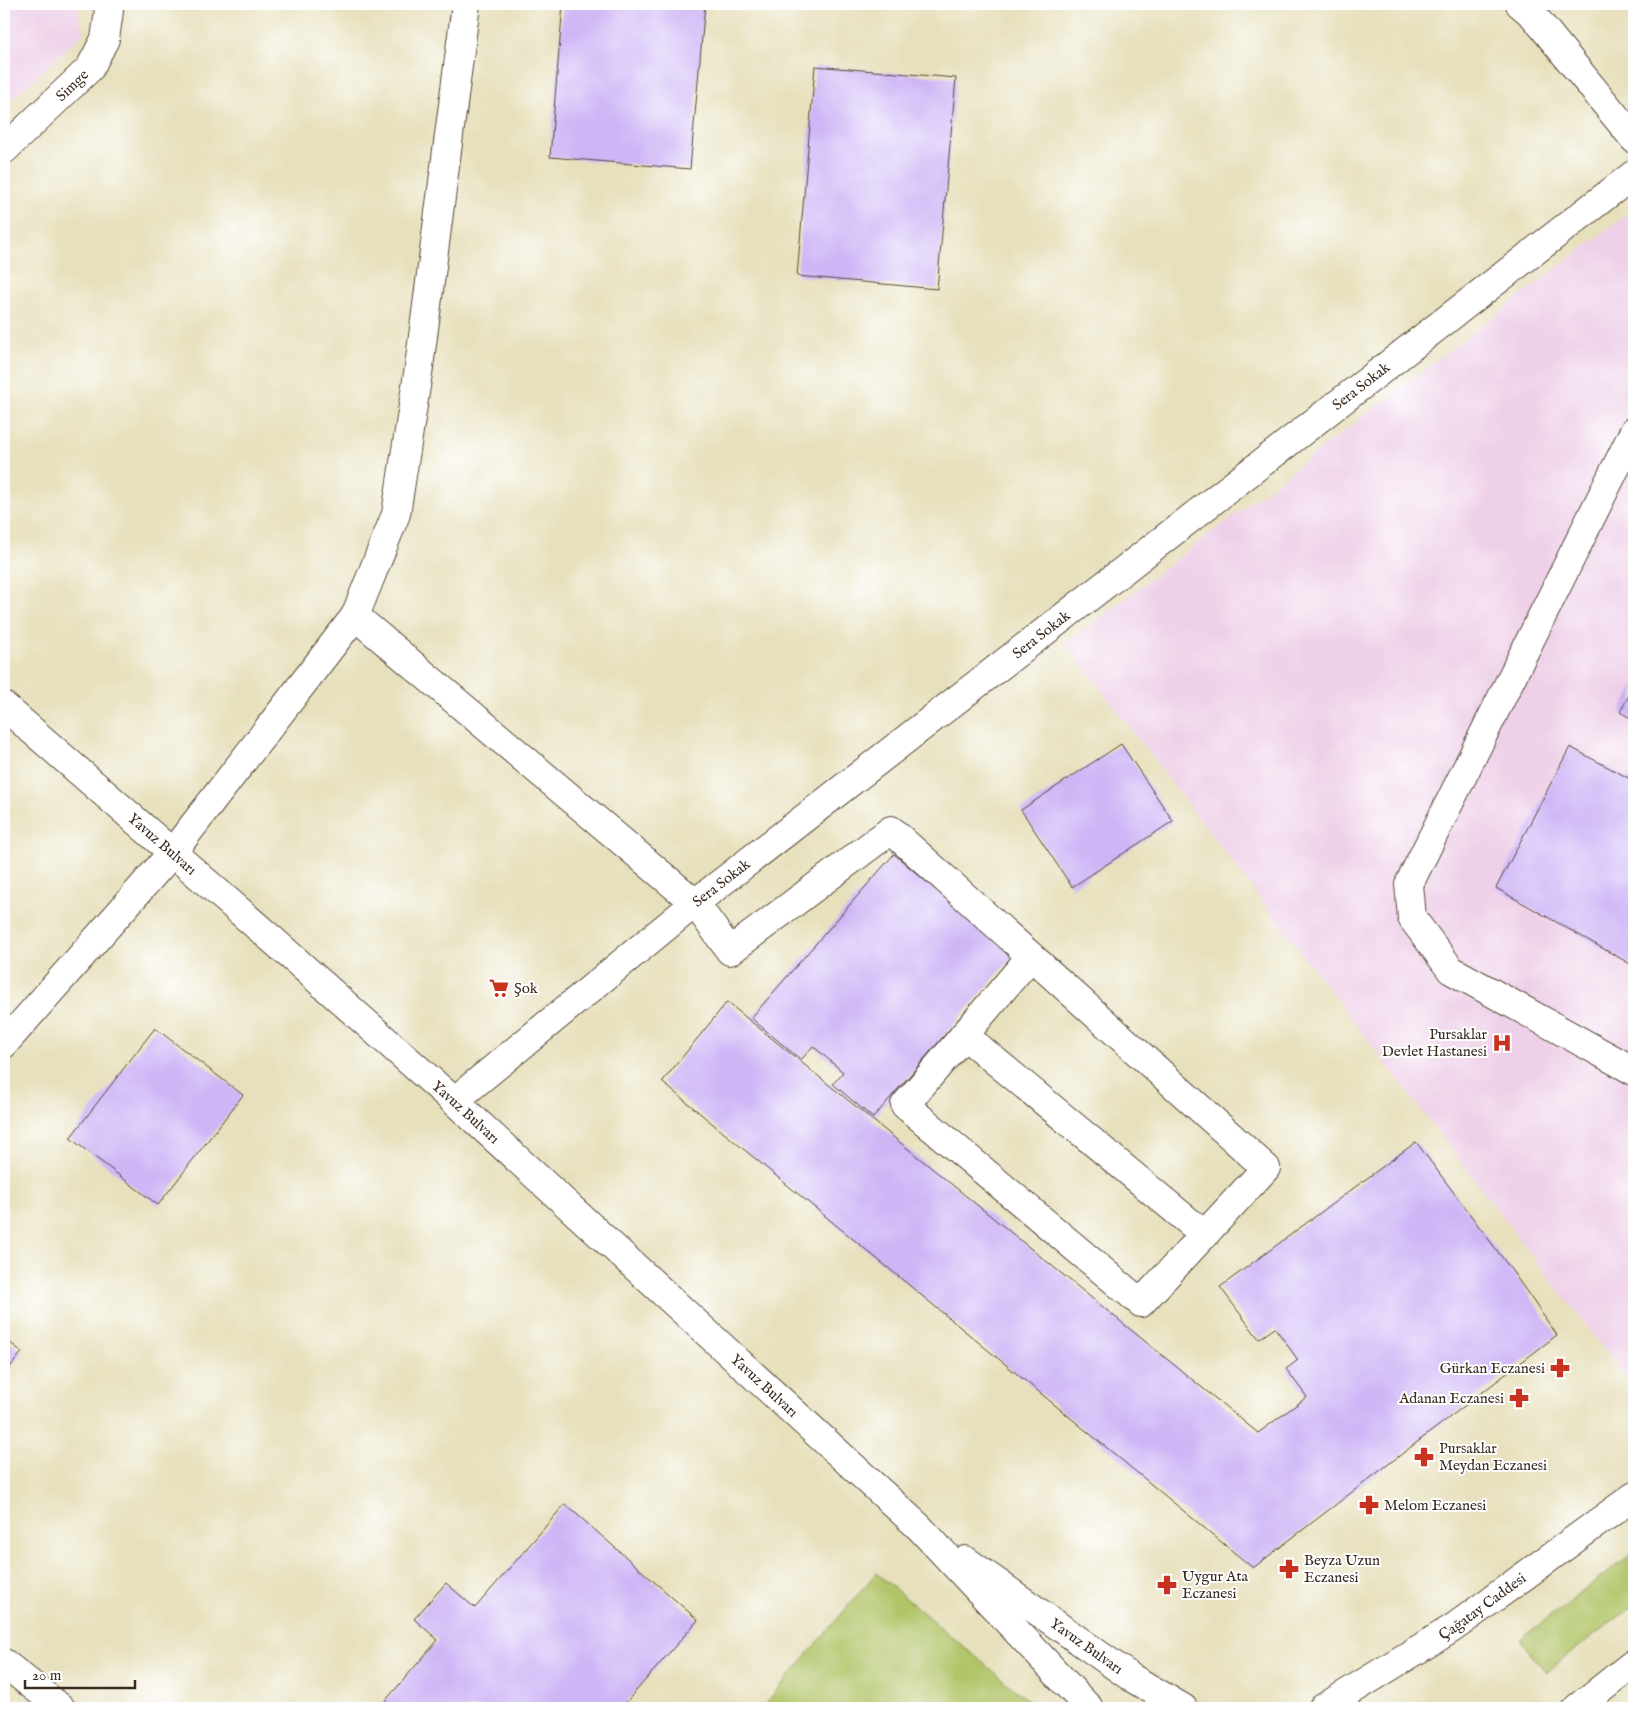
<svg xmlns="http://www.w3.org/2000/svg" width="1638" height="1712" font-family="'IM FELL English',serif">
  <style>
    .built { fill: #eed0e8 }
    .green { fill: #b1c467; stroke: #767742 }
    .building { fill: #cdb5f6 }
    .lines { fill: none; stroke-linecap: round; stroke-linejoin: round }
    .minor-casing { stroke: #554536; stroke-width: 30 }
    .major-casing { stroke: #554536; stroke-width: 30 }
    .minor { stroke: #fff; stroke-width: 28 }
    .major { stroke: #fff; stroke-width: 28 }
    .labels { text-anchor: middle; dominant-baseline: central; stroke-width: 4; stroke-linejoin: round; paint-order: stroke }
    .street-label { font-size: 15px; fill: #3b2a1e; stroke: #fff }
    .poi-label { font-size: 15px; fill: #3b2a1e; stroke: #fff; text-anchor: start }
  </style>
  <rect width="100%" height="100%" fill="#fff"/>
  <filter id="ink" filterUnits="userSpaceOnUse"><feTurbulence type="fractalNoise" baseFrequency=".02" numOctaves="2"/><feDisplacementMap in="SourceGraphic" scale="10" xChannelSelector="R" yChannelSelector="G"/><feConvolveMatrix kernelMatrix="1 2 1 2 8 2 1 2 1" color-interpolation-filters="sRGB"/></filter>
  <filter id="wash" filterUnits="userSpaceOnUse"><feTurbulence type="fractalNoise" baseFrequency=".0096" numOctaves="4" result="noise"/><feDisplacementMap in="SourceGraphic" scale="20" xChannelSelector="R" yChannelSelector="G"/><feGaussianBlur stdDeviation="1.12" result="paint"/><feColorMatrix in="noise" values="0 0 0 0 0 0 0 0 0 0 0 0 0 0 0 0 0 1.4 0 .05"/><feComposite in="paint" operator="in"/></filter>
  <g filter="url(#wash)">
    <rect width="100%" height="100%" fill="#e7e0bc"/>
    <!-- built -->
    <path class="built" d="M4 4H77L83 34 4 107Z
      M1634 209V1389L1066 644Z"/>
    <!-- green -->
    <path class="green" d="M1634 1552V1605L1546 1672 1520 1640Z
      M876 1573 1037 1708H762Z"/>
    <g id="blocks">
      <!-- building -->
      <path class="building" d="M563 4H705L690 169 550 157Z
        M815 66 956 78 937 289 797 276Z
        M1634 686V720L1620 712Z
        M1121 744 1173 821 1072 887 1021 810Z
        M1570 747 1634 781V966L1496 888Z
        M894 854 1013 956 873 1118 833 1084 843 1072 813 1046 801 1060 751 1018Z
        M727 1002 1258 1433 1307 1397 1286 1369 1298 1360 1275 1328 1259 1339 1220 1287 1416 1142 1510 1268 1557 1335 1253 1568 662 1082Z
        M155 1028 243 1095 158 1205 70 1138Z
        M4 1338 22 1352 4 1375Z
        M565 1504 698 1620 621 1708H379L438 1640 414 1619 446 1583 475 1608Z"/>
    </g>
  </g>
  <g filter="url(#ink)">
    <use href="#blocks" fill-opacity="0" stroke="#554536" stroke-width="1"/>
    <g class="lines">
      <defs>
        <g id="minor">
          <path d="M1520 4 1533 15 1634 139"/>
          <path id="s1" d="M4 150 90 68 105 39 109 11 107 4"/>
          <path d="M1634 431 1409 884 1412 918 1451 970 1634 1071"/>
          <path d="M355 616 695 903 730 951 891 830 1266 1168 1141 1303 905 1105 1031 956"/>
          <path id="s2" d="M4 706 275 942 454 1101 919 1527 1089 1708"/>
          <path d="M964 1035 1205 1235"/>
          <path d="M4 1044 172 853 355 616 396 514 419 367 466 4"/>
          <path id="s3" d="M454 1101 695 903 1634 174"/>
          <path id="s4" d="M965 1560 1132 1678 1183 1708"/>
          <path d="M4 1663 61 1708"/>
        </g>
        <g id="major">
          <path id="s5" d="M1323 1708 1453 1628 1634 1496"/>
          <path d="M1577 1708 1634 1663"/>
        </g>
      </defs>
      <!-- minor casing -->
      <use href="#minor" class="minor-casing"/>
      <!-- major casing -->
      <use href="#major" class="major-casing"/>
      <!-- minor -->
      <use href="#minor" class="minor"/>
      <!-- major -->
      <use href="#major" class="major"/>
    </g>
  </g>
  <!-- icons -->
  <defs>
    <symbol id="supermarket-bare" viewBox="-9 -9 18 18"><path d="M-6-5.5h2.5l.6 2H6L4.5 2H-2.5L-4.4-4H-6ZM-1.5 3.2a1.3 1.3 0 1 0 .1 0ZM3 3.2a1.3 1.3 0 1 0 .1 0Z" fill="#c8321e" stroke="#fff" stroke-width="2.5" paint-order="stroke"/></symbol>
    <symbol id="hospital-bare" viewBox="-9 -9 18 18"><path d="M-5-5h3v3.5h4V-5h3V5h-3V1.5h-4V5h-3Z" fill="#c8321e" stroke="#fff" stroke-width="2.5" paint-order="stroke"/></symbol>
    <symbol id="pharmacy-bare" viewBox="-9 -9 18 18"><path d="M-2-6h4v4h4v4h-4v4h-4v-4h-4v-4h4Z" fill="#c8321e" stroke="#fff" stroke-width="2.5" paint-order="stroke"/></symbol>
  </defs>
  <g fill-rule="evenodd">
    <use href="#supermarket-bare" x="485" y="974" width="28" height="28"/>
    <use href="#hospital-bare" x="1488" y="1029" width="28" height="28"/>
    <use href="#pharmacy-bare" x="1546" y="1354" width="28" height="28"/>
    <use href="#pharmacy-bare" x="1505" y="1384" width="28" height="28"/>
    <use href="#pharmacy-bare" x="1410" y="1443" width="28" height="28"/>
    <use href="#pharmacy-bare" x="1355" y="1491" width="28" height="28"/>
    <use href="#pharmacy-bare" x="1275" y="1555" width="28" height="28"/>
    <use href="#pharmacy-bare" x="1153" y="1571" width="28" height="28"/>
  </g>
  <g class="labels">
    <!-- street labels -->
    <g class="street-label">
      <text stroke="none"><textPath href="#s1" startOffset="94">Simge</textPath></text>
      <text stroke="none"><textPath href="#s3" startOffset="1155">Sera Sokak</textPath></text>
      <text stroke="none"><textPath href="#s3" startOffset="750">Sera Sokak</textPath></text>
      <text stroke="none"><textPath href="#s2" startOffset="210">Yavuz Bulvarı</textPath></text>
      <text stroke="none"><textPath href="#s3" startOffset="345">Sera Sokak</textPath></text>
      <text stroke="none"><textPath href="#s2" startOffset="615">Yavuz Bulvarı</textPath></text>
      <text stroke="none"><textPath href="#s2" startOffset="1020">Yavuz Bulvarı</textPath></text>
      <text stroke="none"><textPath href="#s5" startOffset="189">Çağatay Caddesi</textPath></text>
      <text stroke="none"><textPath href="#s4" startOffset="149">Yavuz Bulvarı</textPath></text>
    </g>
    <!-- poi labels -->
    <g class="poi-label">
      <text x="514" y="988">Şok</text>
      <text x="1487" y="1034" text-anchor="end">Pursaklar<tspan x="1487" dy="17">Devlet Hastanesi</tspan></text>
      <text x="1545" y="1368" text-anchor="end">Gürkan Eczanesi</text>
      <text x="1504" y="1398" text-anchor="end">Adanan Eczanesi</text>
      <text x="1439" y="1448">Pursaklar<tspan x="1439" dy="17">Meydan Eczanesi</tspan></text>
      <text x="1384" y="1505">Melom Eczanesi</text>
      <text x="1304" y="1560">Beyza Uzun<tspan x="1304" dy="17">Eczanesi</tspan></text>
      <text x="1182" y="1576">Uygur Ata<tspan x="1182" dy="17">Eczanesi</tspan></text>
    </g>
  </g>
  <!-- margin -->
  <rect width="1638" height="1712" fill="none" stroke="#fff" stroke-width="20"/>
  <!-- scale -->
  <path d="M25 1680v8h110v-8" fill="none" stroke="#3b2a1e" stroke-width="2.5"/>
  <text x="32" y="1680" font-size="15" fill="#3b2a1e" stroke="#ffffff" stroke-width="4" paint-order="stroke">20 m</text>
</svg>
